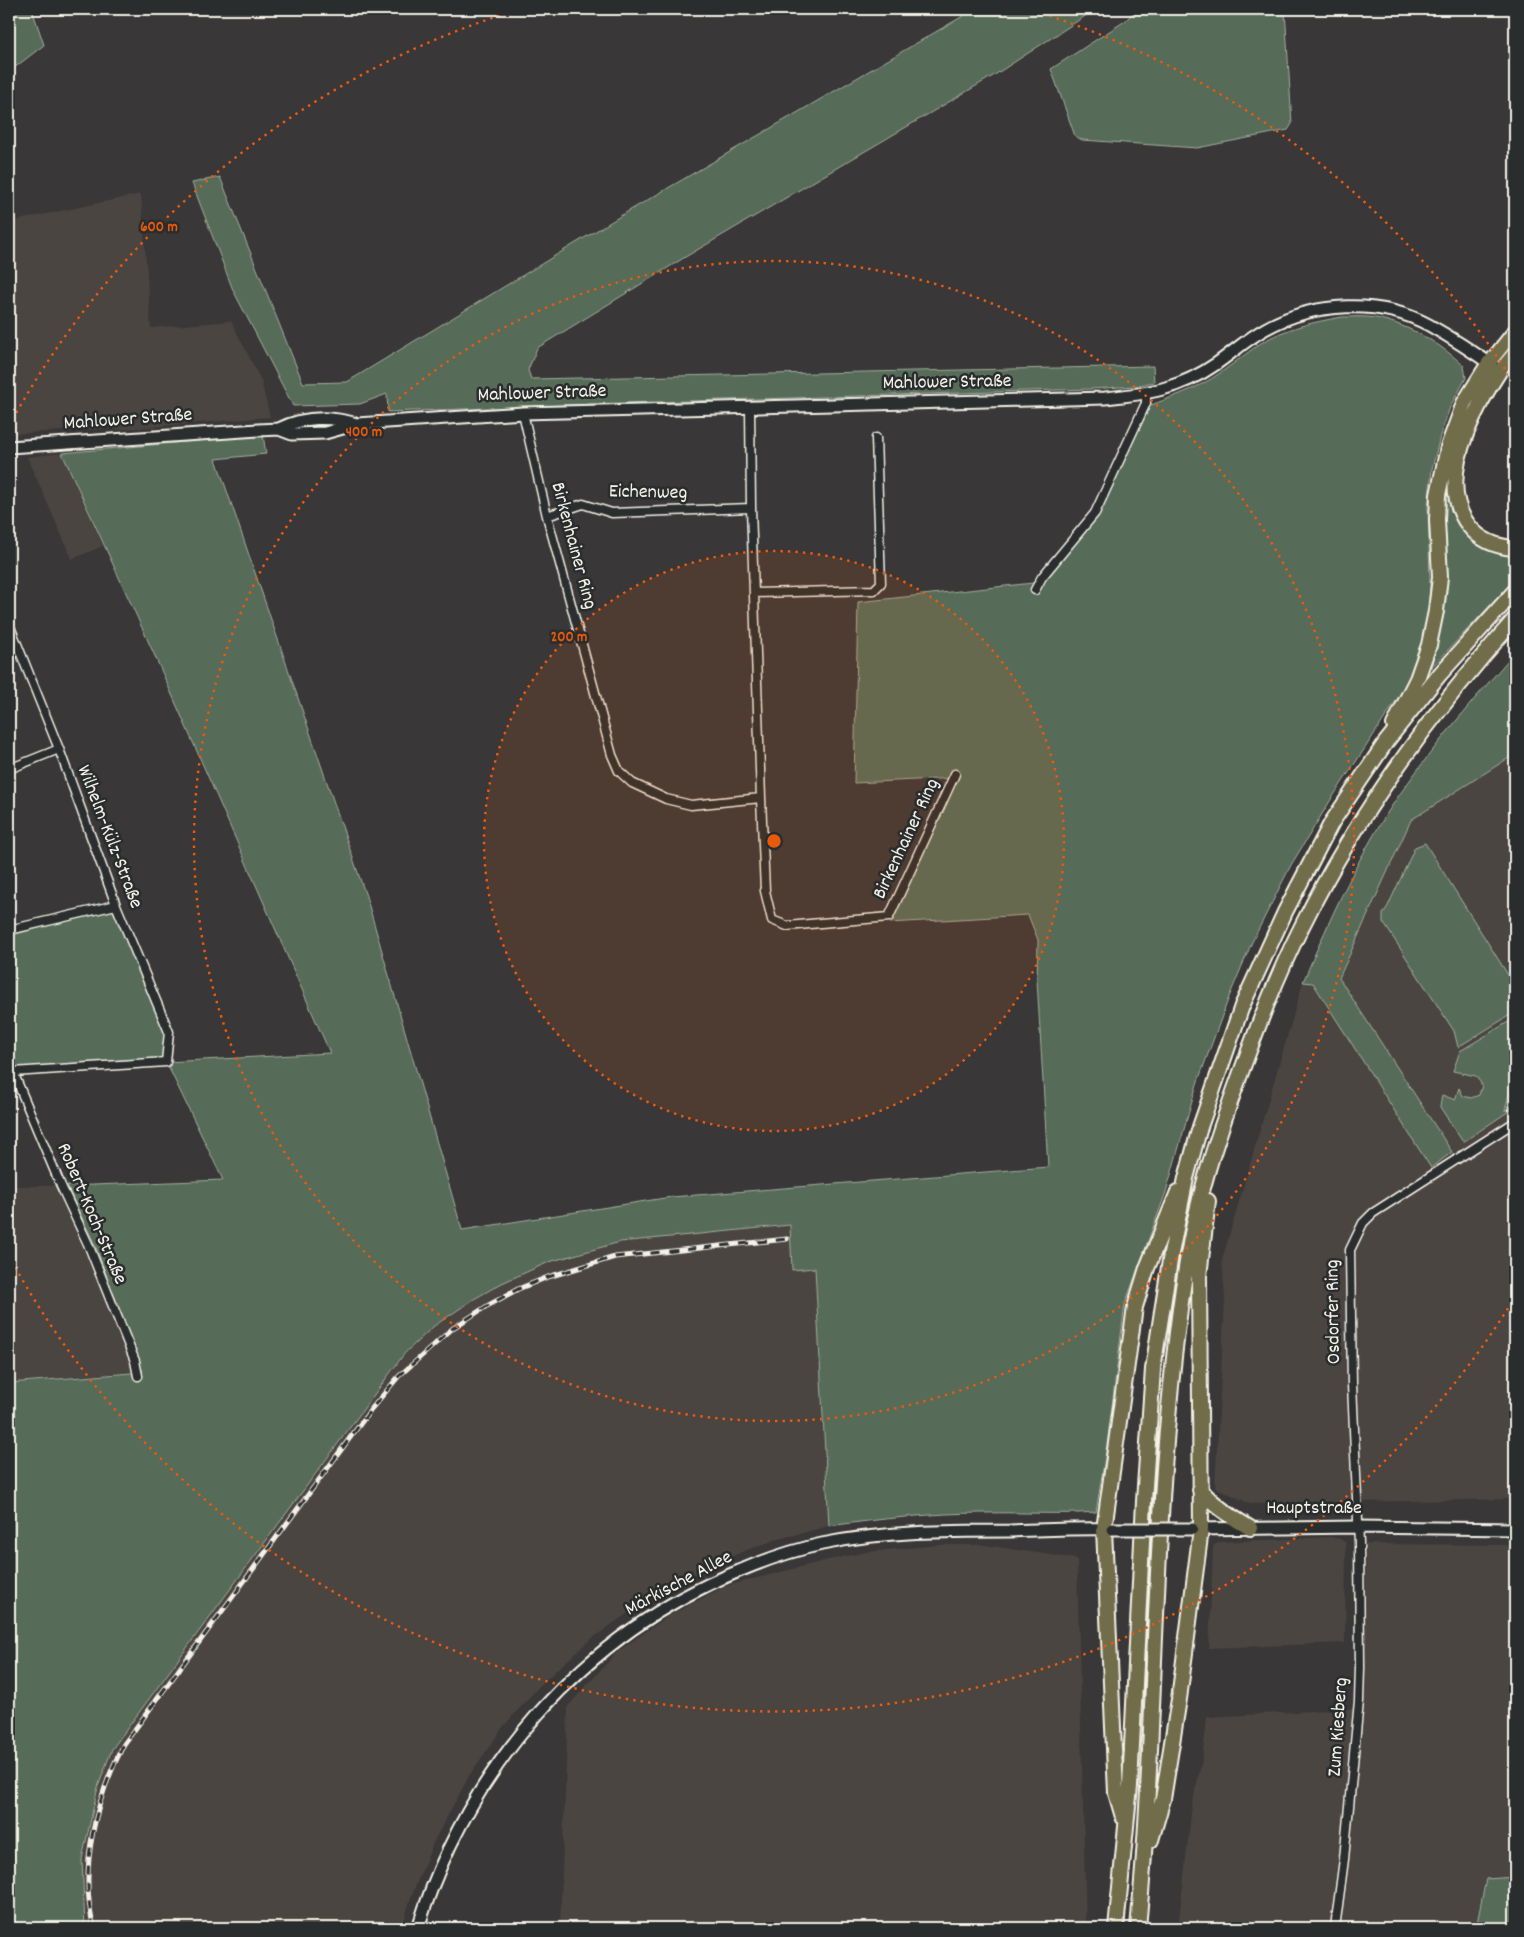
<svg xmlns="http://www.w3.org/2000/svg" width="1524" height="1937" font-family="Dekko,sans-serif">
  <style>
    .built { fill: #4b4442 }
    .green { fill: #566c58; stroke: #a5aea0 }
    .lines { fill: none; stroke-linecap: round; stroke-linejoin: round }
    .street-casing { stroke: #f4f1e8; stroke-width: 11 }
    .secondary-casing { stroke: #f4f1e8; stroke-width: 15 }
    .primary-casing { stroke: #f4f1e8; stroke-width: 16 }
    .highway-casing { stroke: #f4f1e8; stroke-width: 18 }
    .street { stroke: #2a2d2e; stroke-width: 8 }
    .secondary { stroke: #2a2d2e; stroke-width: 11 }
    .primary { stroke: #716d4b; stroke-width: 12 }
    .highway { stroke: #716d4b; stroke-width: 14 }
    .rail-casing { stroke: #f4f1e8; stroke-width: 5 }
    .rail { stroke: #2a2d2e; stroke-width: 3; stroke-dasharray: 9; stroke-linecap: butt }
    .secondary-bridge-casing { stroke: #f4f1e8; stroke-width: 15; stroke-linecap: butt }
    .secondary-bridge { stroke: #2a2d2e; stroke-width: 11 }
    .ring { fill: none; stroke: #e8590c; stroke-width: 2.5; stroke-dasharray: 2.5 5 }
    .labels { text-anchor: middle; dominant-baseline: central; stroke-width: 5; stroke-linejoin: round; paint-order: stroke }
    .street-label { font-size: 20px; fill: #f4f1e8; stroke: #2a2d2e }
    .centre { fill: #e8590c; stroke: #2a2d2e; stroke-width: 2.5 }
    .ring-label { font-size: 15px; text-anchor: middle; font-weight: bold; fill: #e8590c; stroke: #2a2d2e; stroke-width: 5; stroke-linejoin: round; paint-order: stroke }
  </style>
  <rect width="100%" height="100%" fill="#393737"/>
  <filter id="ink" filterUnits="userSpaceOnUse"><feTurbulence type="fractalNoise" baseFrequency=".02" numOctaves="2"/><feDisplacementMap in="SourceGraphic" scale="10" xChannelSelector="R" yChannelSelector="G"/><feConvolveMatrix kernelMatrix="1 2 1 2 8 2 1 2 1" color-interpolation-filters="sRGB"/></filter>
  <g filter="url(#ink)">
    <!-- built -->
    <path class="built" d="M141 194 151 328 231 321 261 380 270 417 114 430V428L9 434V222Z
      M62 453 103 546 72 559 27 457Z
      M1515 754V1499L1250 1504 1215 1487 1225 1298 1222 1260 1303 982 1339 978 1411 820Z
      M9 1186H61L82 1247 106 1296 132 1361 133 1372 9 1382Z
      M790 1225 792 1270 815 1268 829 1526 775 1540 744 1551 699 1571 669 1587 638 1606 590 1640 543 1682 503 1727 469 1776 434 1841 411 1897 402 1928H85L82 1859 98 1787 112 1749 406 1353 434 1326 474 1299 502 1283 549 1262 620 1242Z
      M1331 1537 1340 1539 1346 1543 1345 1643 1209 1648 1213 1546 1219 1542Z
      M1366 1544 1515 1545V1877L1486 1880 1476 1928H1178L1192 1805 1202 1760 1207 1717 1363 1708Z
      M938 1545H985L1077 1559 1086 1928H560L568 1706 617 1652 670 1615 726 1586 828 1560 866 1552Z"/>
    <!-- green -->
    <path class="green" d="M9 9H32L44 45 9 72Z
      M975 9H1096L993 76 687 256 537 348 528 370 531 379 1153 366 1154 382 1135 386 1092 389 589 404 388 412 387 394 360 404 293 406 233 290 192 183 220 177 303 383 347 382 627 212Z
      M1137 9H1285L1292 124 1288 130 1197 148 1082 140 1075 136 1051 69 1125 21Z
      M1342 317C1353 317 1365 316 1376 318 1409 325 1440 343 1464 366L1466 378 1450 407 1440 436 1432 469 1428 507 1430 582 1428 617 1418 657 1402 692 1330 801 1291 865 1252 942 1229 997 1197 1084 1166 1192 1125 1304 1107 1445 1096 1512C1059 1515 1022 1512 985 1513 932 1513 881 1519 829 1526L815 1268 792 1270 790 1225 620 1242 549 1262 502 1283 474 1299 434 1326 405 1353 112 1749 98 1787 82 1859 85 1928H9V1383L143 1372 95 1245 67 1186 223 1180 166 1062 9 1072V936L114 907 165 1033 166 1062 330 1053 154 654 62 453 263 435 266 454 216 459 367 899 462 1230 671 1197 1048 1167 1037 980 1038 940 1028 915 890 923 958 778 854 783 858 602 1033 583 1042 577 1095 513 1143 408C1164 400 1185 393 1204 383 1224 372 1242 356 1261 343 1285 328 1314 322 1342 317Z
      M1477 391 1480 393 1449 485 1451 503 1457 518 1471 538 1499 553 1515 554V579L1431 668 1444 613 1446 583 1444 559V484L1456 438Z
      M1515 652V754L1411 820 1339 978 1452 1152 1431 1168 1313 983 1303 982C1331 916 1361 849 1402 791 1437 742 1476 697 1515 652Z
      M1425 843 1515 986V1012L1458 1047 1454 1031 1383 922V914L1388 906 1415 847Z
      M1515 1018V1069L1505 1111 1515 1104V1107L1463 1142 1440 1107 1442 1095 1455 1100 1459 1088 1463 1096 1471 1098 1479 1095 1482 1085 1476 1076 1453 1071 1460 1051Z
      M1515 1877V1928H1476L1486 1879Z"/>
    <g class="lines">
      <defs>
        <path id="street" d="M750 407 751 508 761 798 765 891 772 920 787 926 889 917 955 774
          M523 413 547 516 612 755 619 771 632 783 666 799 691 805 761 798
          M547 516 583 504 612 513 751 508
          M1035 590 1042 577 1095 513 1146 403V394
          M754 593 874 590 881 583 876 438
          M9 624 59 749 116 905 169 1032 166 1062 13 1072
          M9 769 59 749
          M9 930 116 905
          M9 1067 13 1072 61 1186 88 1244 135 1361 138 1376
          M1335 1928 1344 1859 1359 1701 1360 1667 1359 1543 1352 1384 1350 1250 1363 1223 1373 1213 1515 1122"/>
        <path id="secondary" d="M279 429C304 416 329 416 357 424
          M9 447 258 430 279 429 292 434 325 433 357 424 523 413 1105 398C1147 394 1180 389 1216 364 1232 353 1247 339 1265 329 1313 302 1380 298 1429 325 1452 338 1475 353 1496 368
          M1194 1529 1357 1527 1515 1529
          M418 1928C467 1769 583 1634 739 1571 765 1560 794 1550 822 1544 884 1531 947 1531 1010 1531 1044 1530 1078 1528 1111 1529"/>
        <path id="primary" d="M1489 363 1515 330
          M1500 370 1515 352"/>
        <path id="highway" d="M1500 370C1474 410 1434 481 1469 526 1480 540 1497 547 1515 548
          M1394 725 1417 679 1429 645 1436 611 1440 577 1437 520 1438 495 1448 447 1464 403 1489 363
          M1200 1490C1215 1506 1231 1517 1250 1528
          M1123 1817 1116 1793 1104 1529 1135 1307 1147 1268 1178 1192
          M1151 1840 1163 1799 1179 1699 1201 1529 1199 1276 1208 1201
          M1116 1928 1130 1786 1144 1501 1153 1369 1171 1254 1186 1178 1200 1127 1242 1006 1285 912 1332 822 1386 742 1440 674 1515 591
          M1138 1928C1159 1707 1151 1483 1187 1262 1196 1201 1215 1144 1236 1086 1256 1031 1276 977 1303 924 1358 813 1433 711 1515 619"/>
      </defs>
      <!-- street casing -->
      <use href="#street" class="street-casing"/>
      <!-- secondary casing -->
      <use href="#secondary" class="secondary-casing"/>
      <!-- primary casing -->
      <use href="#primary" class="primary-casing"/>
      <!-- highway casing -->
      <use href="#highway" class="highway-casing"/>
      <!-- street -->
      <use href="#street" class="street"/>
      <!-- secondary -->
      <use href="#secondary" class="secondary"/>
      <!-- primary -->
      <use href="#primary" class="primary"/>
      <!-- highway -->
      <use href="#highway" class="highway"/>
      <defs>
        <path id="rail" d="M94 1928C78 1869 96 1797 124 1744L372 1408 399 1376 453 1328 487 1306 518 1289 548 1277 615 1257 787 1239"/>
      </defs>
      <!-- rail casing -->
      <use href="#rail" class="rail-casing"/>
      <!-- rail -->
      <use href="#rail" class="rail"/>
      <defs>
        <path id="secondary-bridge" d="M1113 1529H1192"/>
      </defs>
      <!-- secondary-bridge casing -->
      <use href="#secondary-bridge" class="secondary-bridge-casing"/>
      <!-- secondary-bridge -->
      <use href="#secondary-bridge" class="secondary-bridge"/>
    </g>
  </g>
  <!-- distance rings -->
  <circle cx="774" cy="841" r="290" fill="#e8590c" fill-opacity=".12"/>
  <g class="ring">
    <circle cx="774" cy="841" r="290"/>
    <circle cx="774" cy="841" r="580"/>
    <path d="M1512 1302A870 870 0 0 1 9 1256M9 426A870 870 0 0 1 520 9M1028 9A870 870 0 0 1 1512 380"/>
  </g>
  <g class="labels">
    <!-- street labels -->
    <g class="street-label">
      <text transform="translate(947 383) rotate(-1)">Mahlower Straße</text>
      <text transform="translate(542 394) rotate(-2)">Mahlower Straße</text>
      <text transform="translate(128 420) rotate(-4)">Mahlower Straße</text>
      <text transform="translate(648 493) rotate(1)">Eichenweg</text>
      <text transform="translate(573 546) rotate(75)">Birkenhainer Ring</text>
      <text transform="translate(109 837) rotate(69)">Wilhelm-Külz-Straße</text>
      <text transform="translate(907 839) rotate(-65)">Birkenhainer Ring</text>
      <text transform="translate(91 1214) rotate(67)">Robert-Koch-Straße</text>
      <text transform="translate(1334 1312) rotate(-91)">Osdorfer Ring</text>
      <text x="1314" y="1509">Hauptstraße</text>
      <text transform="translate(679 1584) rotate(-28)">Märkische Allee</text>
      <text transform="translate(1339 1727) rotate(-86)">Zum Kiesberg</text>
    </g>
  </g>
  <circle cx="774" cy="841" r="8" class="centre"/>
  <g class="ring-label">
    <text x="159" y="231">600 m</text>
    <text x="364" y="436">400 m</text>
    <text x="569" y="641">200 m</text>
  </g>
  <!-- margin -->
  <rect width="1524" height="1937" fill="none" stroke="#2a2d2e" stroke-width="30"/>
  <rect x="15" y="15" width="1494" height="1907" fill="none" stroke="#f4f1e8" stroke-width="2" filter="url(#ink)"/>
</svg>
